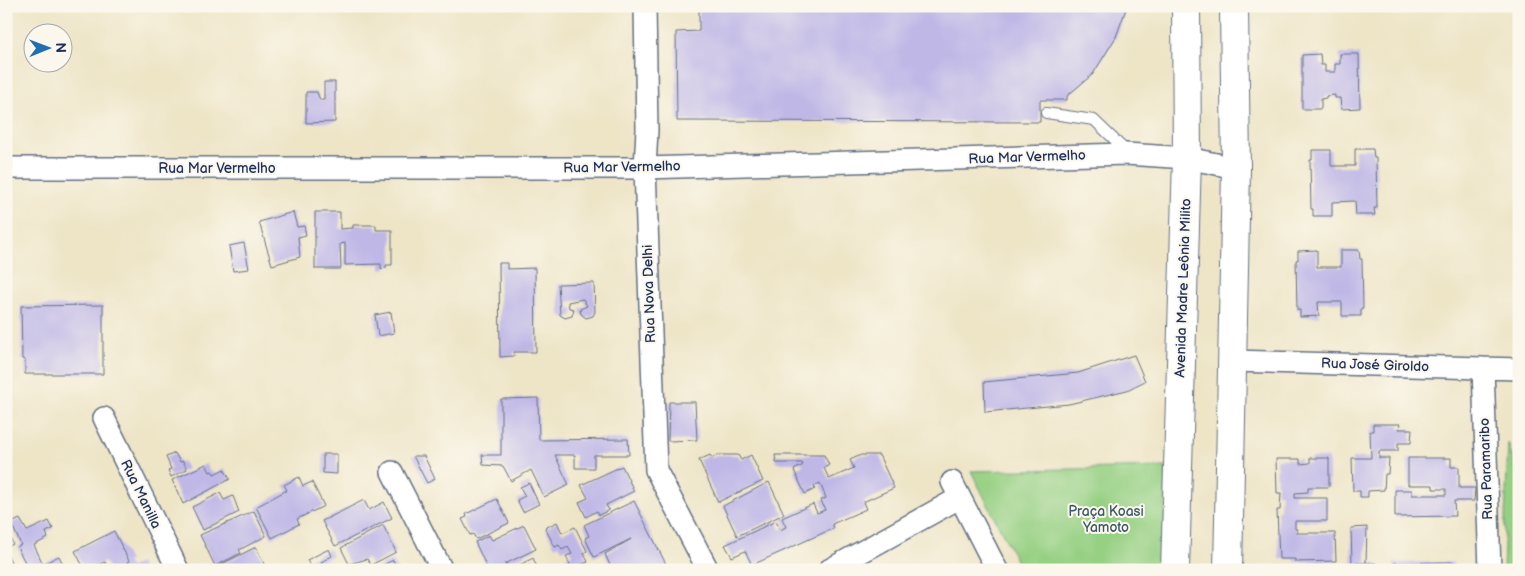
<svg xmlns="http://www.w3.org/2000/svg" width="1525" height="576" font-family="'Balsamiq Sans',sans-serif">
  <style>
    .green { fill: #96d083; stroke: #588070 }
    .building { fill: #bfb8e7 }
    .lines { fill: none; stroke-linecap: round; stroke-linejoin: round }
    .service-casing { stroke: #656f83; stroke-width: 12 }
    .minor-casing { stroke: #656f83; stroke-width: 24 }
    .secondary-casing { stroke: #656f83; stroke-width: 30 }
    .service { stroke: #fff; stroke-width: 10 }
    .minor { stroke: #fff; stroke-width: 21 }
    .secondary { stroke: #fff; stroke-width: 28 }
    .labels { text-anchor: middle; dominant-baseline: central; stroke-width: 4; stroke-linejoin: round; paint-order: stroke }
    .street-label { font-size: 14px; fill: #1b2f5e; stroke: #fbf7ec }
    .park-label { font-size: 14px; fill: #3a5767; stroke: #fbf7ec }
  </style>
  <rect width="100%" height="100%" fill="#fbf7ec"/>
  <filter id="ink" filterUnits="userSpaceOnUse"><feTurbulence type="fractalNoise" baseFrequency=".02" numOctaves="2"/><feDisplacementMap in="SourceGraphic" scale="10" xChannelSelector="R" yChannelSelector="G"/><feConvolveMatrix kernelMatrix="1 2 1 2 8 2 1 2 1" color-interpolation-filters="sRGB"/></filter>
  <filter id="wash" filterUnits="userSpaceOnUse"><feTurbulence type="fractalNoise" baseFrequency=".0096" numOctaves="4" result="noise"/><feDisplacementMap in="SourceGraphic" scale="20" xChannelSelector="R" yChannelSelector="G"/><feGaussianBlur stdDeviation="1.12" result="paint"/><feColorMatrix in="noise" values="0 0 0 0 0 0 0 0 0 0 0 0 0 0 0 0 0 1.4 0 .05"/><feComposite in="paint" operator="in"/></filter>
  <g filter="url(#wash)">
    <rect width="100%" height="100%" fill="#eee5c7"/>
    <!-- green -->
    <path class="green" d="M1508 442 1519 481V568L1503 570Z
      M1166 467 1164 570H1021L971 471Z"/>
    <g id="blocks">
      <!-- building -->
      <path class="building" d="M699 6H1127L1116 37 1093 74 1067 96V100H1040V122L677 121 676 32 699 31Z
        M1320 54 1321 65H1325V72H1335V64H1340V54H1359L1360 108 1341 109 1340 98H1335V95L1326 96V98L1321 99V109H1302V55Z
        M324 82H335V122L306 123V92H317L320 100H324Z
        M1355 149H1373L1374 158H1376L1377 208H1374L1375 215H1356L1355 201 1332 202V216H1313V209H1311L1310 160H1312V150H1331V166H1355Z
        M293 212 297 227 304 226 306 235 298 237 300 257 272 265 259 222Z
        M315 212H340V229L353 228V225H376V230H392V265H386V268L381 269V264L345 265V243L340 244 341 269H315Z
        M244 243 249 269 233 271 229 246Z
        M1317 250V267H1341V250H1359L1360 259H1362L1363 308H1361V316H1342V302H1318L1319 316 1300 317V310H1297L1296 260H1298V251Z
        M499 263H507V269L535 268 536 352H514V356L500 357Z
        M594 283 595 312 593 316 586 318 581 314 580 309 587 306 583 299 568 302 569 308 574 309 572 316 565 318 560 315 558 284Z
        M103 305V374H25V360L22 359 21 306Z
        M391 312 394 333 378 336 375 315Z
        M1134 355 1145 381 1127 390 1069 404 985 412 984 382 1078 373Z
        M538 398 539 440 628 439 629 455H594V468H575V455H555L569 485 544 497 531 470 511 481 503 466 483 465 482 455H501V399Z
        M669 402H695L697 440 668 441Z
        M1373 424H1400L1399 429H1412L1411 443H1398V451H1379V458H1389L1388 474H1385L1384 490 1368 491V497H1360V491H1353L1352 458H1371L1370 431H1373Z
        M175 453 180 462 183 461 187 469 171 477 168 470 171 469 166 457Z
        M323 454H337V474L323 473Z
        M710 455 712 458 718 455H738L741 460 751 455 763 481 718 502 699 460Z
        M775 455H824L829 465 824 468 829 479 854 468 850 460 861 455H879L894 488 863 502 866 509 832 524 834 528 752 565 745 551 732 557 725 545 776 521 780 530 786 527 782 518 813 504 817 513 825 510 821 500 826 498 820 483 814 486 815 489 805 494 794 470 803 465 802 463H776Z
        M413 456H424L435 479 427 483Z
        M1310 458H1329V487H1308V492L1295 493V498H1327V521H1295V529H1297V533H1335L1336 561 1295 562V559H1279L1277 510H1280L1281 493H1277L1276 459H1300V464L1310 463Z
        M1408 458H1451V467H1459V488H1475L1474 501H1454L1455 516 1395 517V490H1412V495H1446V489H1433V485H1408Z
        M206 464 210 472 212 471 214 474 224 469 230 479 183 504 172 480Z
        M622 466 634 491 606 505 609 510 599 515 597 511 586 517 579 502 588 498 581 485Z
        M299 477 303 486 312 482 324 506 297 519 299 524 272 538 256 507 287 490 284 485Z
        M769 482 784 514 737 536 723 506Z
        M529 483 539 504 523 512 517 500 525 496 520 487Z
        M220 493 224 500 233 496 239 512 203 530 192 507Z
        M497 499 509 523 476 539 473 534 470 535 462 519 467 517 466 514Z
        M364 500 369 510 384 502 392 518 335 546 322 521Z
        M634 501 668 568 665 570H612L605 554 631 539 594 557 585 538 589 536 584 525Z
        M254 511 266 536 239 550 241 553 215 566 200 535Z
        M20 519 27 531 49 521 53 529 46 532 48 538 34 545 43 564 59 556 64 566 69 564 72 570H29L17 547 21 545 11 523Z
        M557 522 562 533 575 527 587 551 584 553 588 562 572 569 566 556 572 554 568 547 562 550 559 545 555 547 545 528Z
        M383 525 396 552 371 565 367 559 349 564 341 548Z
        M524 525 536 549 505 564 508 570H488L475 542 489 535 492 540Z
        M1367 527 1366 563H1352L1351 528Z
        M6 530 13 544 6 548Z
        M114 531 129 561 127 562 130 567 140 563 143 570H109L105 562 85 570 75 551Z
        M256 547 267 570H222L220 565Z
        M329 549 332 556 321 562 325 570H312L307 560Z
        M8 556 15 570H6Z
        M533 558 538 570H510Z
        M393 560 398 570H374Z
        M1454 562V570H1394V563Z
        M1366 563H1376V570H1366Z"/>
    </g>
  </g>
  <g filter="url(#ink)">
    <use href="#blocks" fill-opacity="0" stroke="#656f83" stroke-width="1"/>
    <g class="lines">
      <defs>
        <path id="service" d="M1046 113 1094 120 1121 146 1126 154"/>
        <path id="minor" d="M645 6 647 130 645 168 656 470 708 570
          M6 168H645L1126 154 1187 158 1236 168
          M1232 361 1519 369
          M1483 368 1490 570
          M104 418 178 570
          M392 472 442 570
          M952 482 997 570
          M829 570 959 498"/>
        <path id="secondary" d="M1175 570 1187 158 1186 6
          M1228 570 1236 168 1234 6"/>
      </defs>
      <!-- service casing -->
      <use href="#service" class="service-casing"/>
      <!-- minor casing -->
      <use href="#minor" class="minor-casing"/>
      <!-- secondary casing -->
      <use href="#secondary" class="secondary-casing"/>
      <!-- service -->
      <use href="#service" class="service"/>
      <!-- minor -->
      <use href="#minor" class="minor"/>
      <!-- secondary -->
      <use href="#secondary" class="secondary"/>
    </g>
  </g>
  <g class="labels">
    <!-- street labels -->
    <g class="street-label">
      <text transform="translate(1027 157) rotate(-2)">Rua Mar Vermelho</text>
      <text transform="translate(622 167) rotate(-1)">Rua Mar Vermelho</text>
      <text x="217" y="168">Rua Mar Vermelho</text>
      <text transform="translate(1183 288) rotate(-88)">Avenida Madre Leônia Milito</text>
      <text transform="translate(649 294) rotate(-92)">Rua Nova Delhi</text>
      <text transform="translate(1375 365) rotate(2)">Rua José Giroldo</text>
      <text transform="translate(1486 469) rotate(-92)">Rua Paramaribo</text>
      <text transform="translate(141 494) rotate(64)">Rua Manilla</text>
    </g>
    <!-- park labels -->
    <g class="park-label">
      <text x="1106" y="511">Praça Koasi<tspan x="1106" dy="16">Yamoto</tspan></text>
    </g>
  </g>
  <!-- margin -->
  <rect width="1525" height="576" fill="none" stroke="#fbf7ec" stroke-width="25"/>
  <!-- north arrow -->
  <g transform="translate(48 48) rotate(89)"><circle r="24" fill="#fbf7ec" stroke="#a1a7b3"/>
  <path d="M0-4L9 19L0 12L-9 19Z" fill="#1f6fb2"/>
  <text y="-8" font-size="14" font-weight="bold" text-anchor="middle" fill="#1b2f5e">N</text>
  </g>
</svg>
